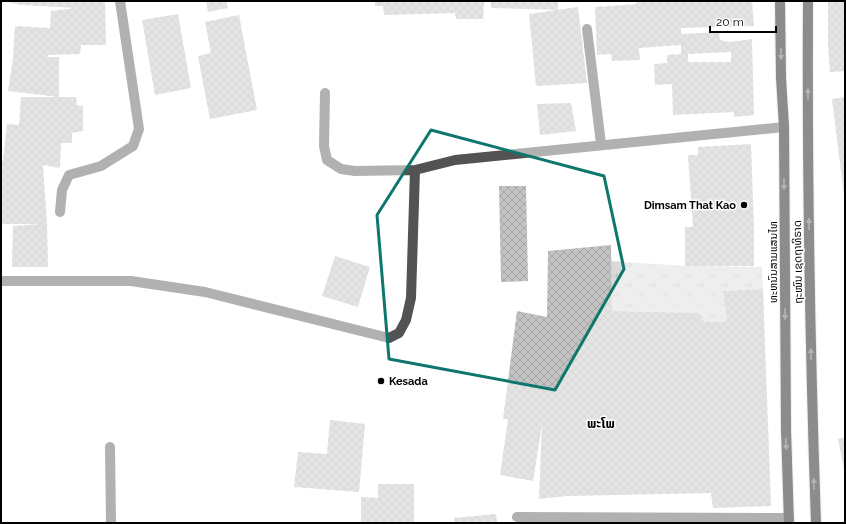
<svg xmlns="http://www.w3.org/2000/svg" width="846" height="524" font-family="Raleway,'Noto Sans Lao',sans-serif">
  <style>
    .grass { fill: url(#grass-tufts) }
    .building { fill: url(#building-cross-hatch); fill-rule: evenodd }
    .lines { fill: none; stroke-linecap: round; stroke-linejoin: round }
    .major-casing { stroke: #dbdbdb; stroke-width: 12 }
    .minor { stroke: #535353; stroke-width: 10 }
    .major { stroke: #000; stroke-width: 10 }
    .oneway { fill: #595959 }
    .marked { fill: none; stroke: #0f766e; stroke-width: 3; stroke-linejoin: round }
    .poi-dot { fill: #000; stroke: #fff; stroke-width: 1.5 }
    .labels { text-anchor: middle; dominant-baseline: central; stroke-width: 3; stroke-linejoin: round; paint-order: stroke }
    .poi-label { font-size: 11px; font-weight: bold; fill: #000; stroke: #fff; text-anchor: end }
    .street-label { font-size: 11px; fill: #000; stroke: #fff }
    .quarter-label { font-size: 13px; font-weight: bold; fill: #000; stroke: #fff }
  </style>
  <defs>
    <pattern id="grass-tufts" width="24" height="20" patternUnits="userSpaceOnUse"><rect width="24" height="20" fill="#dadada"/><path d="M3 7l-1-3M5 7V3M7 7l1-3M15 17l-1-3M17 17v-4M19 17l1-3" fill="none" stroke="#b9b9b9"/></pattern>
    <pattern id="building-cross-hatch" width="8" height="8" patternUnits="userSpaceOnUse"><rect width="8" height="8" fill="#c3c3c3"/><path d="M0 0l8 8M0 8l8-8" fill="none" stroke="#a6a6a6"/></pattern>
  </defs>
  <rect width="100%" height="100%" fill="#fff"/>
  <!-- grass -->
  <path class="grass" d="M611 261 685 266 762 267 763 289 723 291 727 321 704 322 698 313 612 311Z"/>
  <!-- building -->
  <path class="building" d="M11 1H105L106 45H81L80 54 48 55 47 57H59V97H76L77 105 83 106V131L72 133V143H61L60 168 43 165 47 224 48 267H12L13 226 41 224H1V161H3L7 124 19 125 21 97H59L8 91 13 58 15 26 50 28 51 11 75 8 23 5 11 3Z
    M206 1H226L228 8 208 12Z
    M375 1H484L483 19H456L455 13 384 15 383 6H375Z
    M491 1H558V10L491 8Z
    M636 1H752L754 26 681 28V34L719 32 720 40 730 42 752 39 754 115 734 117V112L673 115 672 84 655 85 654 64 667 63V55L681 54V45L639 48 640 60 612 61 611 54 597 55 595 7 637 4ZM731 52V62H688V54Z
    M828 1H845V71L830 72 828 45Z
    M578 7 587 83 536 86 529 14Z
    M178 14 191 88 155 95 142 20Z
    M239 15 257 110 210 119 198 56 211 53 205 22Z
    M845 97V196H844L832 99Z
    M571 103 576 131 540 135 537 104Z
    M751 144 754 227V266H685V227H693L688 155H698V147Z
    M499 186H526L528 281 501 282Z
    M611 245 612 311 699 313 704 322 727 321 723 291 763 289 771 506 713 508 711 493 567 496 539 499 542 424 533 481 500 475 508 419H503L517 311 547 317 548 251Z
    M335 256 370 267 358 307 322 296Z
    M330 420 365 424 359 492 294 487 298 452 327 454Z
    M845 437V469H844L838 439Z
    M378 484H414V523H361V497L378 498Z
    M496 514 497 523H455L454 518Z"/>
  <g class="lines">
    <defs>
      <path id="major" d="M780 1 781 78 784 127 786 429 789 523
        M808 1C807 175 810 349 816 523"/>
    </defs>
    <!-- major casing -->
    <use href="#major" class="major-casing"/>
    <!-- minor -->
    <path class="minor" d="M587 29 601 144
      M325 93 324 146 327 160 341 169 355 171 415 170
      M60 212 62 190 69 175 101 166 133 146 139 129 120 1
      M1 281H131L205 292 389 338 399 333 406 320 411 298 415 170 455 160 784 127
      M110 447 111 523
      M517 517 789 518"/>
    <!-- major -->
    <use href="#major" class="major"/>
  </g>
  <!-- one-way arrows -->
  <defs><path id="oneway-solid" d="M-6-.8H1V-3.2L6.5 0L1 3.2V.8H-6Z"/></defs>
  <g class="oneway">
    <use href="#oneway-solid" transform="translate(781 54) rotate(89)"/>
    <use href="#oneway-solid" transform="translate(808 94) rotate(-90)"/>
    <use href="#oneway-solid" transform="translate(784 184) rotate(90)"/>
    <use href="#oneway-solid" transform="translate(809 224) rotate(-91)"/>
    <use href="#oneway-solid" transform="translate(785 314) rotate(90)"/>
    <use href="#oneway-solid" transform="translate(811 354) rotate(-91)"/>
    <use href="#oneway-solid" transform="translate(786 444) rotate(88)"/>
    <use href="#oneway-solid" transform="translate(814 484) rotate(-92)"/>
  </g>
  <!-- marked area -->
  <path d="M0 0H846V524H0ZM431 130 604 176 624 269 555 390 389 359 377 215Z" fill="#fff" fill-opacity=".55" fill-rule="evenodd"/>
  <path class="marked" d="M431 130 604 176 624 269 555 390 389 359 377 215Z"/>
  <!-- markers -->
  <g class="poi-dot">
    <circle cx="744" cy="205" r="4"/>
    <circle cx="381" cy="381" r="4"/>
  </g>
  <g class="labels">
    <!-- poi labels -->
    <g class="poi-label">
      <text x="736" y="205">Dimsam That Kao</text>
      <text x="389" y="381" text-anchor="start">Kesada</text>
    </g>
    <!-- street labels -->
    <g class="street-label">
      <text transform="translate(773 262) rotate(-90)">ທະຫນົນສາມແສນໄທ</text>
      <text transform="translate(798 262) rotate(-91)">ຖະໜົນ ເຊດຖາທິຣາດ</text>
    </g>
    <!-- quarter labels -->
    <g class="quarter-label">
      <text x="601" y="423">ພະໂພ</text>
    </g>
  </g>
  <!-- border -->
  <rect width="846" height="524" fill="none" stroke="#000000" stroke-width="4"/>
  <!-- scale -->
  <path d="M710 26v6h66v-6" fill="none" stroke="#000000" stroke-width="2"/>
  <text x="716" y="26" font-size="12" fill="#000000" stroke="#ffffff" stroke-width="3" paint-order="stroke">20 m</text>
</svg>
